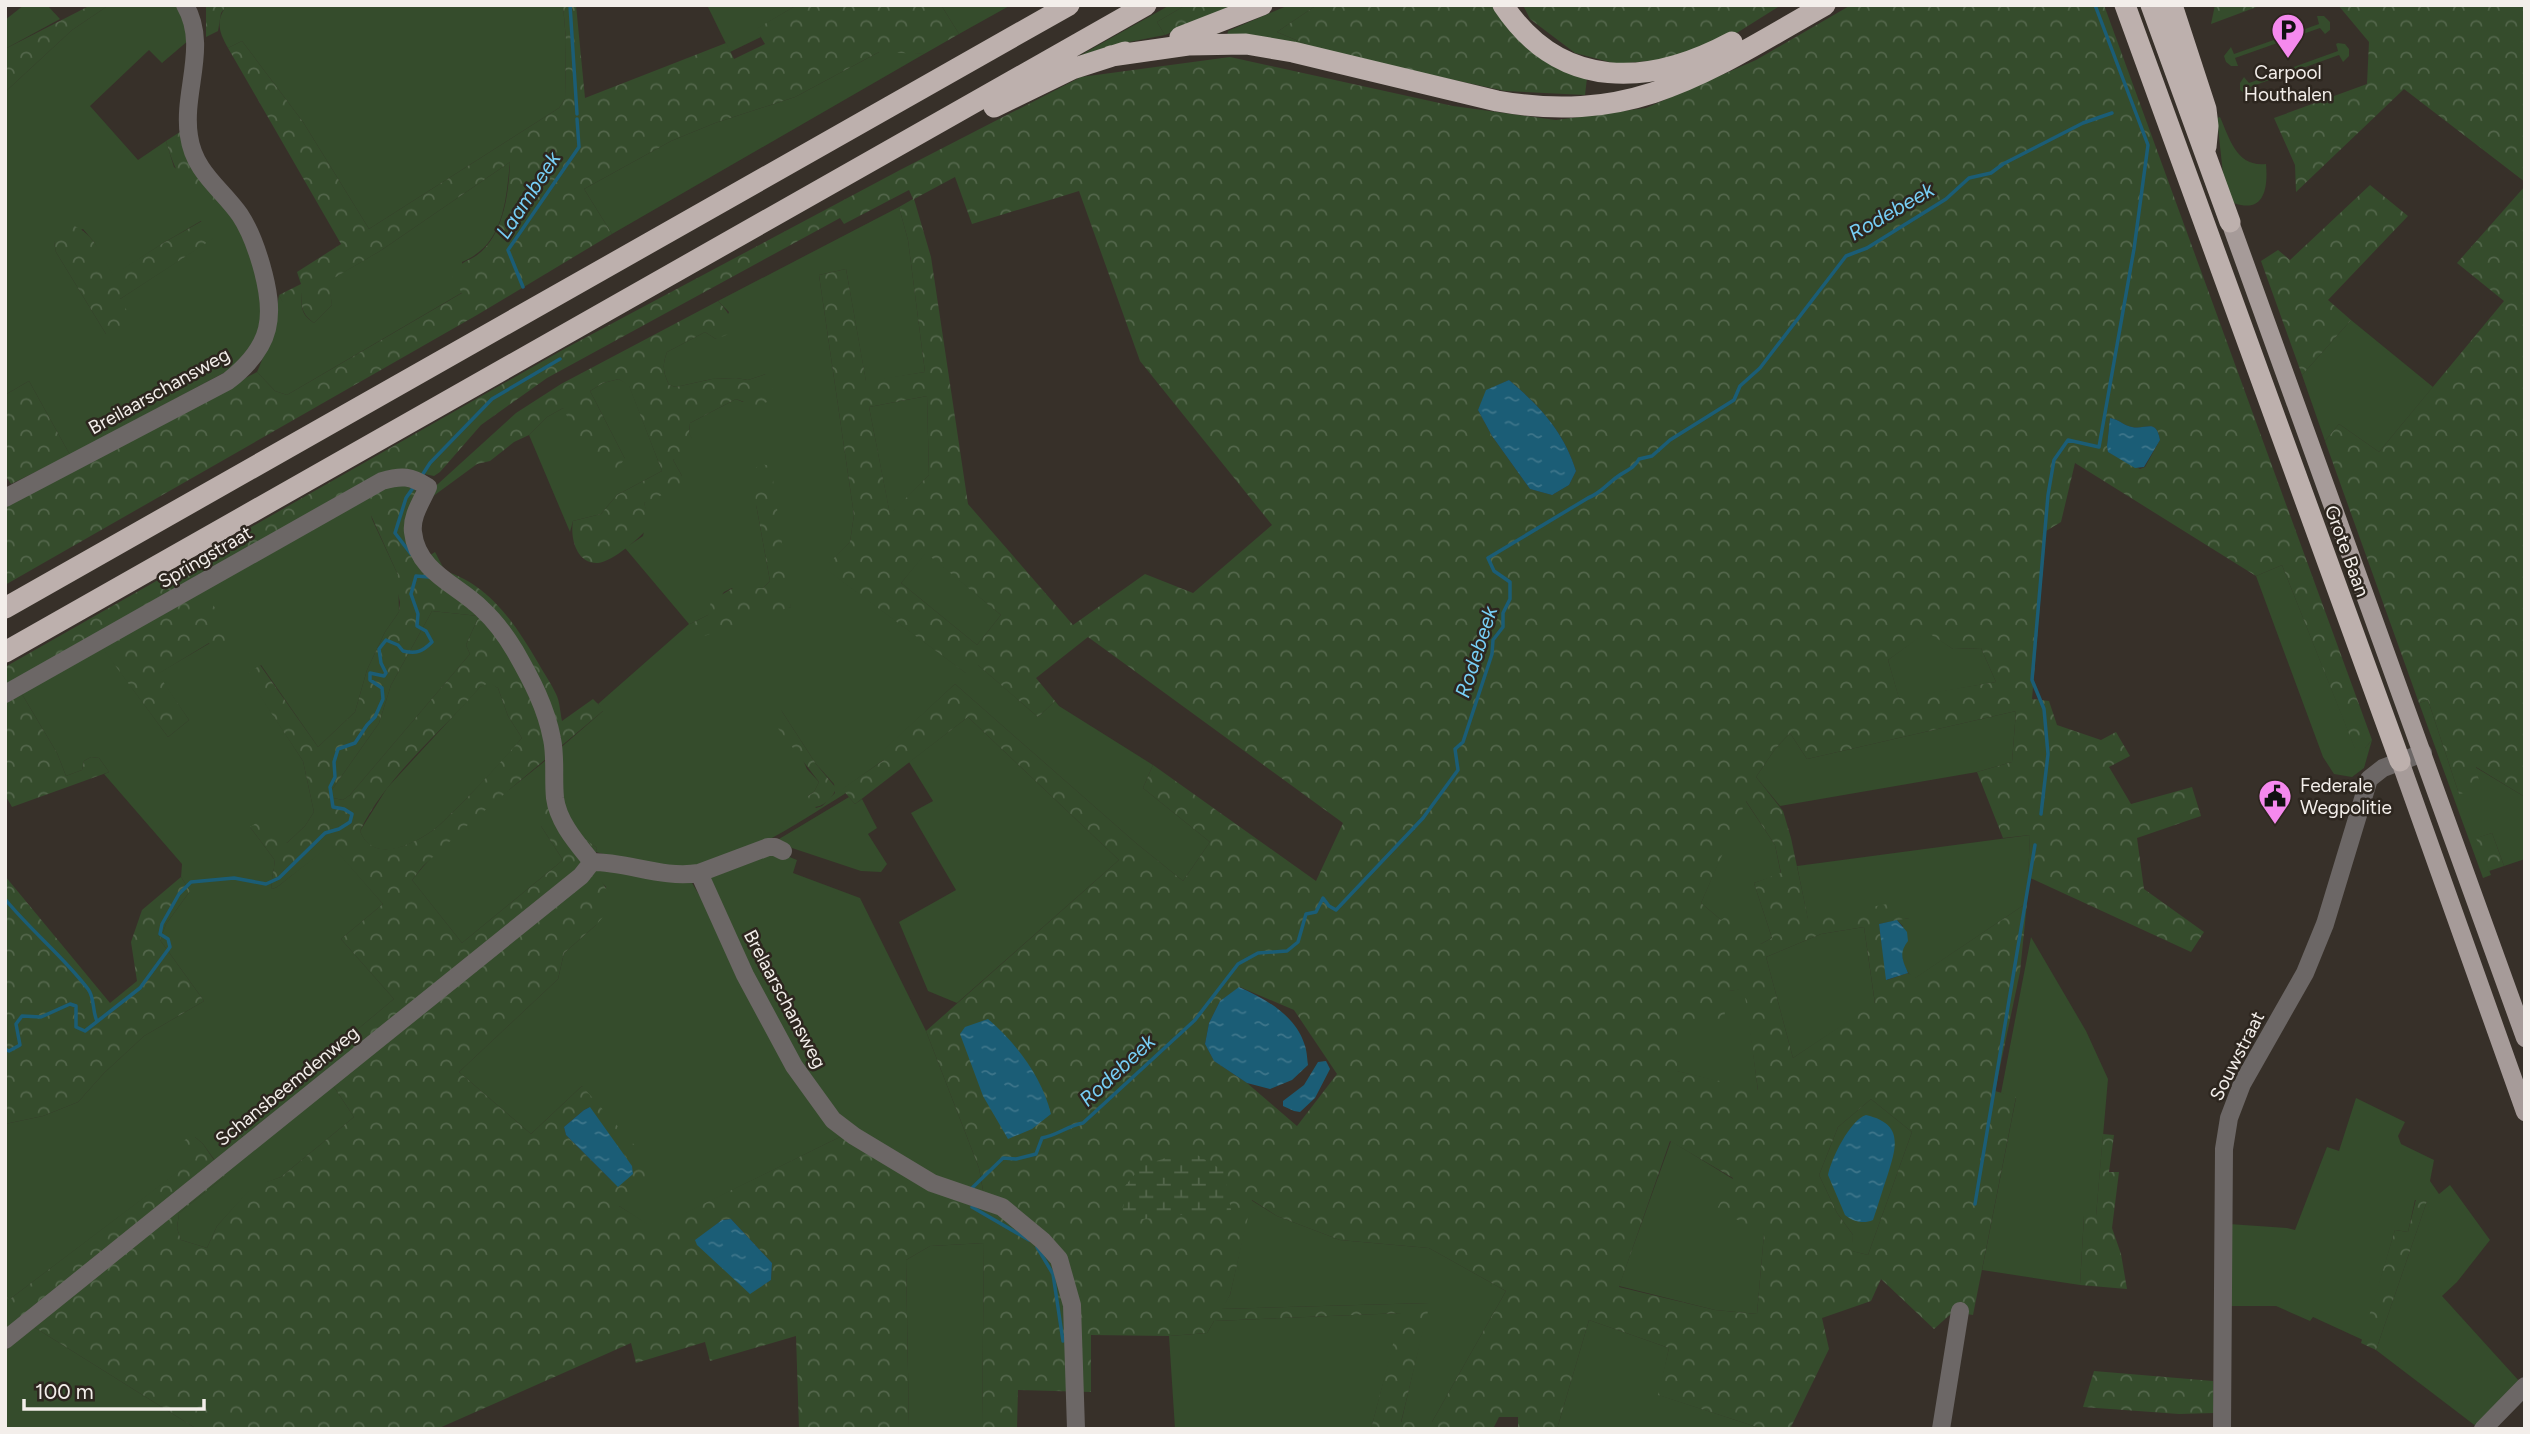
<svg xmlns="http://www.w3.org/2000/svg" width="2530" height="1434" font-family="Figtree,sans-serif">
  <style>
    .grass { fill: #354c2c; fill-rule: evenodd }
    .forest { fill: url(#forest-crowns); fill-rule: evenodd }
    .wetland { fill: url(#wetland-marsh) }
    .water { fill: url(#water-ripples) }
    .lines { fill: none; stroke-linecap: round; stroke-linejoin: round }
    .stream { stroke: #1b5d76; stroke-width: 3.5 }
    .minor { stroke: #6c6766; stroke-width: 18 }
    .major { stroke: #a69b99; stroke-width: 18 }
    .highway { stroke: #bdb0ad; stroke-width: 21 }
    .labels { text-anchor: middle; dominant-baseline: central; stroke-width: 5; stroke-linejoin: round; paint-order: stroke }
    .poi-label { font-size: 19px; fill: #f3eeea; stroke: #2d261f }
    .street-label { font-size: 19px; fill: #f3eeea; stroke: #2d261f }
    .water-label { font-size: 21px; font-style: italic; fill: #77cef5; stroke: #2d261f }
  </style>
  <defs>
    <pattern id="forest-crowns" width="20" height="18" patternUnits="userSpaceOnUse" patternTransform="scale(1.75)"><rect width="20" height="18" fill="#354c2c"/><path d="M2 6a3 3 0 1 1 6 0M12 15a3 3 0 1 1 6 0" fill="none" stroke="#53664b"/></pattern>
    <pattern id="wetland-marsh" width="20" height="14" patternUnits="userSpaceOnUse" patternTransform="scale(1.75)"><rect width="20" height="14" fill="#354c2c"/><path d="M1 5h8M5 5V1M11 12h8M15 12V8" fill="none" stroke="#53664b"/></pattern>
    <pattern id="water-ripples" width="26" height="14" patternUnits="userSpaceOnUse" patternTransform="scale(1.75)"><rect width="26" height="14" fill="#1b5d76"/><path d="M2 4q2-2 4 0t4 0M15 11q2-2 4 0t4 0" fill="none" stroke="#3d758a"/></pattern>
  </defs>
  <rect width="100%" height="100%" fill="#373029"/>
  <!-- grass -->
  <path class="grass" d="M24 5H47L60 19 5 49V20Z
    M109 5H179L189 40 162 63 149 50 90 106 138 160 166 141 174 167 230 208 240 220 263 288 261 333 233 368 70 455 29 381 5 395V92L72 30ZM201 221 213 238 120 299 106 334 56 252 54 242 83 229 94 242 113 276 165 242Z
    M227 5H563L566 40 565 99 559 108 369 229 303 122 242 41 228 48C219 32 215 21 227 5Z
    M707 5H797L757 29 761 37 730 52Z
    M941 5H1011L959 34Z
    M1170 5H1186L1157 22 1165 35 1119 44 1079 56Z
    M1289 5H1317L1277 32 1325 52 1227 36 1228 31Z
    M2317 16H2324L2330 22V30L2325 34 2320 28 2235 58 2238 66H2231L2226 62 2224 56 2231 47 2234 54 2319 24Z
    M2338 43 2345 44 2349 49V56L2343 62 2339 55 2250 87 2253 95 2245 94 2240 90V83L2244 77 2249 83 2338 51 2336 44Z
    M895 51 924 54 612 234 584 189 671 141 715 123 795 97 879 52Z
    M2220 117C2230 140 2237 167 2266 164 2268 187 2265 214 2234 203L2225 193 2217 118Z
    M510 162C506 201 504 245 462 262L463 292 287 395 275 391 257 372 270 341 279 295 283 302 302 292C301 308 301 314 314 323L332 305 328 281 380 251Z
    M899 207 908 240 925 372 866 382 846 269 819 275 854 515 850 542 825 568 966 673 977 664 1038 717 1055 701 1059 706 1153 765 1143 788 1210 842 1183 881 1137 844 955 684 881 753 885 759 843 789 846 793C801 821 740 864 686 867 661 868 621 859 596 852L597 848 571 828 563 800 558 750 603 711 598 704 689 624 625 548 643 536 647 515 644 503 682 476 673 460 694 445 689 433 690 423 736 399 743 402 766 374 748 380 736 378 712 379 676 387 669 385C663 372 662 365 667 352L705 332 716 339 729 312 718 301ZM756 504 791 607 690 624 708 615 724 592 732 588H763L770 581ZM781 710 816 764 834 784 835 793 822 806 816 808 808 796 814 792 819 782 807 769Z
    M2351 320 2433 387 2379 452 2339 424 2325 441 2302 375Z
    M619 379 629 385 662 471 617 495 601 514 573 521 570 532 529 435 547 417 563 408 625 459 590 391 603 383Z
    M927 396 929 475 890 515 869 407Z
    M367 495 372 519 398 575 399 612 385 632 367 670 355 712 318 747 261 665 247 675 303 761 314 812 305 826 287 843 250 827 274 859C276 868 270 878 272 889L277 887 331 844 383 904 341 939 394 999 237 1130 244 1139 216 1162 203 1144 195 1137 197 1158 10 1299 5 1296V1124L43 1116 78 1102 104 1073 144 1036 204 1001 160 940 166 924 190 891 181 877 182 864 104 774 109 772 99 758 91 757 84 761 82 770 66 776 57 753 20 691 100 644 168 737 189 720 157 674 210 643 201 589Z
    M926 552 1001 615 977 645 901 583Z
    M2282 565 2355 748H2365L2372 740 2364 768 2352 777 2334 774 2323 757 2256 576Z
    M432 611 479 616 466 645 470 654 350 795 343 800 333 798 331 791 379 723 391 685Z
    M1927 631 1953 649 1981 648 1996 682 1899 699 1888 660Z
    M489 682 498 688 508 716 522 738C501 763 479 786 456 809 448 816 441 825 432 831 411 846 372 864 360 831L387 788 480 687Z
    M2428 700 2459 794 2475 767 2525 797V859L2504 866 2492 833 2477 838 2491 875 2483 878 2419 703Z
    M2016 711 2012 762 1977 772 1780 806 1756 777 1775 749 1790 733 1807 759Z
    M968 717 1119 860 957 1003 928 991 899 922 956 890 911 813 933 801 909 762Z
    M551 756 554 800 541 826 563 860 462 943 412 880C450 832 504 795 551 756Z
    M849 797 855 804 862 799 877 828 868 834 887 864 881 872 861 871 780 844 779 839Z
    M1745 800 1775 845 1781 874 1754 883 1772 938 1761 944 1721 920 1701 903Z
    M2030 835 2027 903 1914 979C1898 965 1901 946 1903 926L1897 920 1909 918 1808 920 1797 866Z
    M772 850 797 860 793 873 860 898 926 1031 979 1168 984 1196C941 1180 894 1159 857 1130 815 1096 792 1047 767 1000 747 963 727 925 707 887L712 872Z
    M593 867 687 880 692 883 844 1135 654 1229 619 1206 582 1086 531 1134 459 1072 558 979 564 953 596 925 606 887 594 874Z
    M1864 927 1875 1004 1793 1058 1766 957 1821 934Z
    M2031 937 2086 1031 2108 1079 2096 1216H2084L2080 1285 1982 1270 2016 1098 2001 1093Z
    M1745 988 1758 1091 1676 1071 1677 1023 1729 991Z
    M332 1084 354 1117 281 1177 252 1188 217 1226 207 1248 181 1240 177 1228 179 1213 225 1176 220 1169Z
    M2356 1098 2405 1122 2398 1136 2401 1144 2434 1160 2430 1181 2439 1194 2450 1185 2490 1240 2457 1282 2442 1296 2520 1382 2477 1427 2376 1350 2427 1201 2415 1200 2408 1232 2395 1230 2363 1340 2313 1317 2310 1321 2276 1306H2231L2229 1224 2287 1228 2295 1230 2327 1147 2339 1151Z
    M1871 1099 1912 1132 1868 1255 1851 1251 1853 1235 1837 1213 1819 1175 1838 1127Z
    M1671 1141 1733 1179 1764 1234 1757 1314 1715 1310 1619 1286Z
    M1251 1200 1277 1216 1340 1240 1429 1248 1506 1291 1432 1422 1401 1423 1429 1303 1221 1309 1230 1295Z
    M984 1243 982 1428H909L906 1260 930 1246Z
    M1402 1313 1371 1429H1175L1169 1336 1207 1333 1214 1321Z
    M1589 1320 1669 1348 1659 1395 1763 1429H1557Z
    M34 1327 197 1429H5V1351Z"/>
  <!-- forest -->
  <path class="forest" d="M91 5H109L72 30 5 92V49Z
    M206 5H227L221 13 218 31 206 37Z
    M563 5H576L585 98 726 43 734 59 765 44 756 29 797 5H941L959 34 924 54 879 52 795 97 715 123 671 141 584 189 612 234 477 315 5 585V503L257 372 275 391 287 395 462 293 452 276C462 258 469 263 482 251 504 231 509 191 510 162L380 251 329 281 332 305 314 323C302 314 301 308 302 293L283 303 279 295 301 284 297 272 341 244 228 48 242 41 303 122 369 229 559 108 565 99 566 40Z
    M1186 5H1242L1165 35 1157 22Z
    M1317 5H1495L1587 78 1585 95 1505 91 1325 52 1277 32Z
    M1523 5H1781L1724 41 1669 59 1617 64 1575 53 1530 19Z
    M1851 5H2104L2372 740 2365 748 2355 749 2282 565 2256 576 2075 463 2061 522 2046 531 2032 699 2049 701 2057 725 2101 740 2116 732 2130 756 2109 767 2131 804 2192 787 2201 816 2137 838 2144 889 2204 932 2191 952 2028 877 2030 835 2003 838 1977 772 2012 762 2016 711 1807 759 1790 733 1775 749 1756 777 1783 811 1791 838 1808 919 1908 900 1909 918 1879 924 1887 980 1908 973 1915 978 2027 903 2020 972 1995 1091 2016 1097 1973 1315 1953 1312 1934 1329 1881 1279 1871 1301 1822 1318 1829 1349 1790 1429H1763L1658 1395 1669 1348 1589 1320 1557 1429H1518V1417H1499L1493 1429H1371L1401 1313 1214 1321 1207 1333 1169 1336 1091 1335V1392L1018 1390 1017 1428H982L984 1243 930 1246 906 1260 909 1428 904 1429H799L796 1336 710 1361 705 1342 636 1363 631 1343 437 1429H197L34 1327 25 1317 5 1333V1296L10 1299 196 1158 184 1149 182 1143 187 1138 195 1137 203 1144 225 1176 179 1213 177 1228 181 1240 207 1248 217 1226 252 1187 281 1177 354 1117 332 1084 254 1150 237 1130 394 999 341 939 383 904 331 845 277 887 272 889C270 878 276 868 274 859L250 827 266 817 287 843 305 826 314 812 303 761 246 675 260 665 318 747 355 712 367 670 385 632 399 612 400 602 395 582 398 575 365 502 370 492C386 484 423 468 415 504 413 513 407 521 408 530 409 541 416 551 421 561L435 552 445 571C489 585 514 622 537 661 543 672 551 683 556 694 560 702 560 712 562 721L593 699 604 710 471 822 423 866 412 880 462 943 563 860 541 826 537 812 540 801 563 800 571 828 597 848C591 872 591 866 604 885 608 891 609 900 611 908L596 925 564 953 558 979 459 1072 531 1134 582 1086 654 1167 619 1206 654 1228 844 1135 930 1186 986 1206 979 1168 926 1031 1119 860 968 717 855 804 842 789 884 760 880 753 955 684 1137 844 1183 881 1210 842 1143 788 1153 765 1316 881 1343 823 1088 637 1036 678 1055 701 1038 717 978 665 967 674 824 568 850 542 854 515 819 275 846 269 866 381 925 372 908 240 899 207 913 199 909 190 844 224 840 218 547 378 481 425 440 472 434 476 405 470 379 477 5 685V667L566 348 900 170 1081 77 1230 57 1453 106 1556 120 1646 108 1756 60ZM955 177 972 224 1079 191 1140 361 1272 525 1193 593 1145 574 1073 625 968 504 931 257 914 199ZM1509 380C1540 406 1564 432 1576 471L1569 485 1552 495 1530 489 1492 436 1478 410 1487 390ZM927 396 929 475 890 514 869 407ZM2110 418C2119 419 2124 426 2132 427 2146 430 2156 418 2160 440L2145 467 2140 469 2108 452 2107 446ZM926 553 1001 615 977 645 901 583ZM432 611 479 616 466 645 470 654 350 795 343 800 333 798 331 791 379 723 391 685ZM1927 632 1953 649 1981 648 1996 682 1899 698 1888 660ZM489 683 498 688 508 716 522 738C500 763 479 786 456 809 448 816 441 825 432 831 411 846 372 863 360 831 387 775 440 734 480 687ZM1746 801 1775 845 1781 873 1754 883 1772 938 1761 944 1741 906 1721 920 1701 903ZM1864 927 1875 1003 1793 1058 1766 957 1821 934ZM1240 987 1294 1010 1337 1074 1297 1126 1247 1083 1214 1061 1205 1044 1209 1023 1220 1001ZM1744 989 1758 1090 1677 1071V1024L1722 1028 1729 991ZM1871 1099 1912 1132 1868 1255 1852 1251 1853 1235 1837 1213 1819 1175 1838 1127ZM590 1107 632 1166 633 1174 618 1187 566 1135 564 1127 584 1110ZM1670 1141 1733 1178 1717 1209 1764 1234 1757 1314 1715 1310 1619 1287ZM1252 1200 1277 1216 1340 1240 1429 1248 1506 1291 1432 1422H1401L1430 1303 1222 1309 1230 1295ZM731 1219 772 1263 771 1280 750 1293 698 1245 696 1240 722 1220Z
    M2215 5H2262L2211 24Z
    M2338 5H2525V182L2404 89 2296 192 2295 165 2274 118 2367 84 2369 42Z
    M183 130 230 208 214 214C186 188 177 179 166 141Z
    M2370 185 2408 216 2328 300 2351 320 2302 375 2261 261 2278 250 2290 260Z
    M2525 186V797L2476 767 2481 790 2459 794 2428 700 2419 703 2325 441 2339 424 2379 452 2504 301 2457 263Z
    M202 221 214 238 120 299 133 321 131 330 115 337 106 334 56 252 54 242 63 230 72 225C94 233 102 256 113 275L165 242Z
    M718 301C728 312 734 319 729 334L716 339 705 332 667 352C662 365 663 372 669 385L676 387 712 379 736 378 748 380 766 374C774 383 773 391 770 401L755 406 736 399 690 423 689 433 697 448 673 460 682 476 680 487 644 503 651 524C643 536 612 562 598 563 576 564 570 537 573 521L601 514 617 495 662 471 629 386 619 379 603 383 590 391 625 459 614 472 602 476 583 449 563 408 547 417 529 435 514 442 490 461 477 464 432 497 428 493 516 413 561 384Z
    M29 381 70 455 11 484 5 475V395Z
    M761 464 771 466 791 607 701 637 690 624 708 615 711 601 733 588H763L770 581 756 504 753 470Z
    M201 589 240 641 220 657 209 643 158 674 189 720 168 737 100 645Z
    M20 691 57 753 66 776 82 770 84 761 91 757 99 758 109 772 12 807 5 795V699Z
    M781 710 816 764 836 788C833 799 821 809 810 807L808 796 814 792 819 782 770 718Z
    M2492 833 2504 866 2489 871 2476 838Z
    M5 876 110 1003 137 981 131 942 142 910 181 877 190 891 166 924 160 940 204 1001 144 1036 104 1073 78 1102 43 1116 5 1124Z
    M2103 1134 2114 1135 2109 1172H2119L2112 1228 2121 1254 2127 1289 2080 1285 2084 1216H2096Z
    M2416 1199 2427 1201 2376 1350 2361 1343 2395 1230 2408 1232Z
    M2094 1371 2213 1381 2214 1413 2179 1414 2083 1407Z"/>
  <!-- wetland -->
  <path class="wetland" d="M1189 1150 1224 1171 1231 1210 1122 1221 1125 1186 1142 1166Z"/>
  <!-- water -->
  <path class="water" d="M1509 380C1540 406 1564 432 1576 471L1569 485 1552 495 1530 489 1492 436 1478 410 1486 390Z
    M2110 418C2119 419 2124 426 2132 427 2146 430 2156 418 2160 440L2144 467 2135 468 2108 452 2107 446Z
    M1897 920 1907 932 1908 941C1899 953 1902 959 1908 973L1886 980 1879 924Z
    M1239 987C1264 998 1295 1015 1304 1043 1307 1050 1307 1058 1308 1065L1292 1080 1270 1089 1247 1083 1214 1061 1205 1044 1209 1023 1220 1001Z
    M988 1019C1016 1043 1042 1077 1051 1114L1032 1129 1008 1139 983 1096 960 1034 965 1027Z
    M1326 1061 1330 1069 1315 1098 1300 1112 1294 1111 1283 1106V1101L1304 1085 1318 1062Z
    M590 1107 632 1166 633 1174 618 1187 566 1135 564 1127 584 1110Z
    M1866 1115C1905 1124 1896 1148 1887 1177 1882 1191 1878 1206 1873 1220 1864 1224 1853 1222 1845 1215L1828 1175C1831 1159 1850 1120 1866 1115Z
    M731 1219 772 1263 771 1280 750 1294 697 1245 695 1240 722 1220Z"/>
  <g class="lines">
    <!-- stream -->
    <path class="stream" d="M570 5 577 114
      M523 287 508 250 579 147 577 119
      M421 477 430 463 492 399 560 359
      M411 554 395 533 406 498 415 485
      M2041 814 2048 754 2044 709 2032 680 2048 495 2054 460 2068 440 2099 447 2134 249 2148 145 2095 5
      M5 899C31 931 64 957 88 989 95 998 92 1011 97 1021
      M5 1049 9 1051 20 1045 16 1024 22 1016 41 1017 70 1004 76 1006V1027L85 1031 140 988 170 947 168 939 160 934 162 924 179 894 191 882 234 878 266 884 279 878 325 833 339 829 350 822 352 814 344 809 333 807 330 787 335 777 334 762 338 749 355 743 367 725 375 717 383 699 382 688 370 680V673L384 676 386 673 381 663 379 649 386 640 398 645 403 651C416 654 422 652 432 642L426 631 417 626 418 614 411 594 416 576 429 577
      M972 1188 1003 1158 1016 1159 1036 1154 1042 1138C1058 1135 1067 1126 1083 1123L1195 1020 1238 964 1258 953 1287 951 1298 942 1306 914 1316 912 1323 898 1329 906 1336 910 1423 818 1458 770 1455 749 1463 742 1492 654 1493 640 1503 627V613L1510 599V582L1494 571 1488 558 1588 498C1601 493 1606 485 1617 477 1626 470 1633 470 1639 459L1652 456 1670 440 1734 400 1740 386 1760 368 1846 256 1867 248 1946 199 1969 178 1991 173 2003 164 2083 123 2112 113
      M1975 1204 2035 845
      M972 1207 1029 1240
      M1037 1247 1053 1274 1063 1341"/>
    <!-- minor -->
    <path class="minor" d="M5 498 228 381C273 346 276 316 261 264 256 247 250 230 240 215 221 188 194 172 189 136 182 92 209 46 185 5
      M5 694 382 481C402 475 411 476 428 487 422 501 411 516 413 532 417 572 458 585 482 609 495 621 506 636 515 651 531 679 546 707 552 739 556 758 553 778 555 798 558 822 577 843 592 862
      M592 862C628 862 663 879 699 873L768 847H775L783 851
      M699 873 745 975 794 1066 833 1120 854 1136 932 1183 1002 1207 1043 1241 1059 1259 1072 1305 1076 1429
      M5 1340 581 876 592 862
      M1941 1429 1960 1311
      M2222 1429 2224 1149 2229 1118 2242 1084 2305 973 2325 924 2369 779 2383 768 2423 753
      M2483 1429 2525 1386"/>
    <!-- major -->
    <path class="major" d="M2230 222 2525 1038
      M2400 761 2525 1112"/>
    <!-- highway -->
    <path class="highway" d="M1503 5C1561 92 1650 86 1732 42
      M2125 5 2400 761
      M2151 5 2230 222
      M2172 5 2206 109 2208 126 2206 147
      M1180 37 1262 5
      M1111 56 1188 45 1246 44 1293 52 1497 101C1636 126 1710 70 1825 5
      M994 107 1072 69 1125 52
      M5 608 1069 5
      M5 652 1146 5"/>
  </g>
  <!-- icons -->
  <defs>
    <symbol id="parking-pin" viewBox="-11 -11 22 30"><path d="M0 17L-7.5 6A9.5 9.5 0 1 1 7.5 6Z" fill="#f589ee" stroke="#2d261f"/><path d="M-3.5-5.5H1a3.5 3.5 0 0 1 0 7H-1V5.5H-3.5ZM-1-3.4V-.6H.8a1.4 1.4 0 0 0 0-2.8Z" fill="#111"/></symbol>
    <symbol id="civic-pin" viewBox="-11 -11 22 30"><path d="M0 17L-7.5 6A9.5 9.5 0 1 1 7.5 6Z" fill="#f589ee" stroke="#2d261f"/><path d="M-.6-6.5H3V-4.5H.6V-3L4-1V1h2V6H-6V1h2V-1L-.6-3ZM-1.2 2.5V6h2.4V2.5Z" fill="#111"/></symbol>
  </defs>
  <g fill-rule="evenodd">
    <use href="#parking-pin" x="2269" y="11" width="38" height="52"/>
    <use href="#civic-pin" x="2256" y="777" width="38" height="52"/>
  </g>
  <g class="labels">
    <!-- poi labels -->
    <g class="poi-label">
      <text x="2288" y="72">Carpool<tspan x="2288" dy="22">Houthalen</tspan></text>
      <text x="2300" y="785" text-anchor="start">Federale<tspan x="2300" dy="22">Wegpolitie</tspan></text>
    </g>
    <!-- street labels -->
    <g class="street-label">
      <text transform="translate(159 391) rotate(-29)">Breilaarschansweg</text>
      <text transform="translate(2347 551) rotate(70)">Grote Baan</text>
      <text transform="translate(205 557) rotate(-30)">Springstraat</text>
      <text transform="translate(785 999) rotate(62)">Brelaarschansweg</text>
      <text transform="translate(2237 1056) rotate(-63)">Souwstraat</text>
      <text transform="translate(287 1086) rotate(-39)">Schansbeemdenweg</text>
    </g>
    <!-- water labels -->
    <g class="water-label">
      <text transform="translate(528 195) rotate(-57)">Laambeek</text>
      <text transform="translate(1891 211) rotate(-30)">Rodebeek</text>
      <text transform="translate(1476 652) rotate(-72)">Rodebeek</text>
      <text transform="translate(1117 1070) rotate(-43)">Rodebeek</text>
    </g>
  </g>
  <!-- border -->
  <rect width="2530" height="1434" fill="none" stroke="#f3eeea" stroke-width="14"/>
  <!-- scale -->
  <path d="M24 1399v10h180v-10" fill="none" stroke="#f3eeea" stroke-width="3.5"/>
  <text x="35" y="1399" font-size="21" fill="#f3eeea" stroke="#2d261f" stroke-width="5" paint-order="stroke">100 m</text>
</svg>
